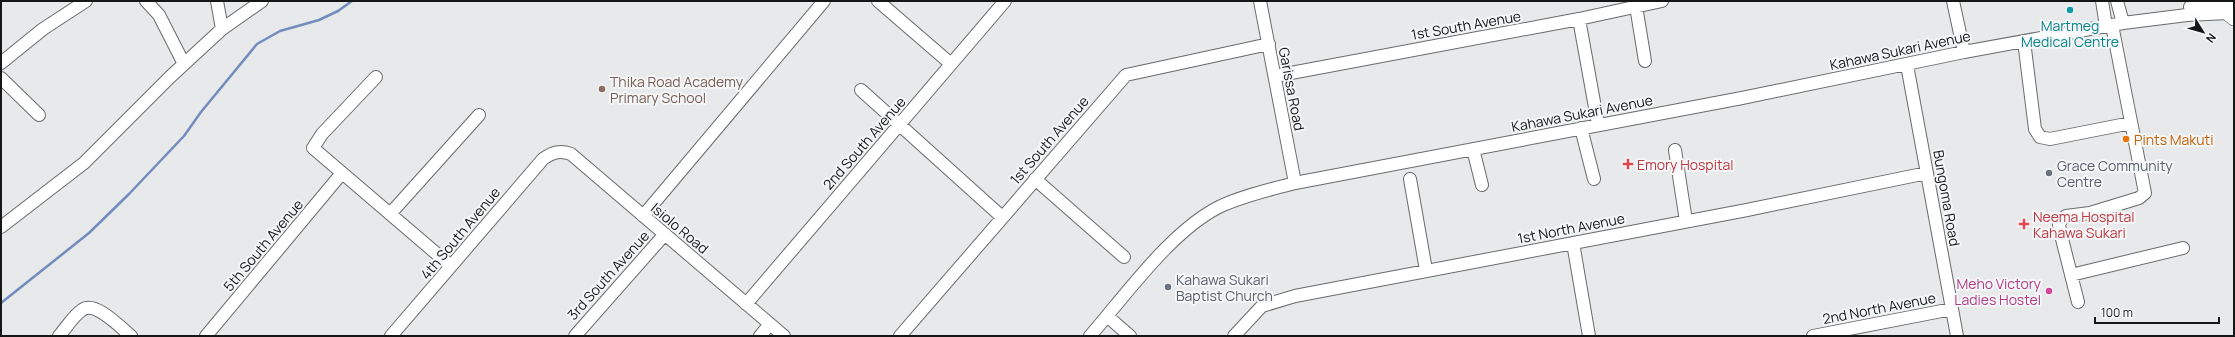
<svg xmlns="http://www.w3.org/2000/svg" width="2235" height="337" font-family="Manrope,sans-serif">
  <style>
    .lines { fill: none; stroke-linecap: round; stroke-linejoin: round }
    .stream { stroke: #738cbe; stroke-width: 2.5 }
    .minor-casing { stroke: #696a6b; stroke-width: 14 }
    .major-casing { stroke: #696a6b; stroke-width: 16 }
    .minor { stroke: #fff; stroke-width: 12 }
    .major { stroke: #fff; stroke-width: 15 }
    .culture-dot { fill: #0f9aa8; stroke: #f4f6f7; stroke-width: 1.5 }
    .education-dot { fill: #8d6e63; stroke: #f4f6f7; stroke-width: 1.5 }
    .food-dot { fill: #e8710a; stroke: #f4f6f7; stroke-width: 1.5 }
    .health-dot { fill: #e0444e; stroke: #f4f6f7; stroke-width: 1.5 }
    .worship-dot { fill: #6b7280; stroke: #f4f6f7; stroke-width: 1.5 }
    .hotel-dot { fill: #d1479c; stroke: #f4f6f7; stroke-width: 1.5 }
    .labels { text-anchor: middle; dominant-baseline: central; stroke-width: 4; stroke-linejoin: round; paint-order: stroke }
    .street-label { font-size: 14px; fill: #151616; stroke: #f4f6f7 }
    .culture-label { font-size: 14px; fill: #0d838f; stroke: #f4f6f7 }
    .education-label { font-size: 14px; fill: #785e54; stroke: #f4f6f7; text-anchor: start }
    .food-label { font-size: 14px; fill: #c56008; stroke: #f4f6f7; text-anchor: start }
    .health-label { font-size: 14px; fill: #be3a42; stroke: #f4f6f7; text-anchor: start }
    .worship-label { font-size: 14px; fill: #5b616d; stroke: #f4f6f7; text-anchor: start }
    .hotel-label { font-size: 14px; fill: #b23c85; stroke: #f4f6f7; text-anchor: end }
  </style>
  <rect width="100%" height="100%" fill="#e7e9ea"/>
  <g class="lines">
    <!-- stream -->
    <path class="stream" d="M1 303 89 233 129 194 184 136 201 112 257 44 280 31 319 20 338 11 352 1"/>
    <defs>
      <path id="minor" d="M146 1 159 15 184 64
        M217 1 222 29
        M878 1 951 64
        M1260 1 1295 183
        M1953 1 1964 52
        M2102 1 2106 26
        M2117 1 2123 23
        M1636 6 1645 61
        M2190 7 2227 2
        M1579 19 1598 124
        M2024 41 2035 129 2040 137 2050 139 2131 123
        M1 63 43 29 86 1
        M1907 65 1957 336
        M1275 76 1579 19 1662 1
        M376 77 322 134 313 148 451 266
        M1 78 39 115
        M861 90 1002 217
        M1581 128 1594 179
        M1473 149 1482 185
        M1675 150 1686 221
        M1035 179 1124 257
        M1410 179 1426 270
        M390 214 479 115
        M643 216 824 1
        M1 227 84 163 170 77 222 29 262 1
        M1573 243 1589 336
        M2071 275 2183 248
        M2078 302 2061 235 2059 225 2061 220 2066 216 2090 213 2139 198 2145 193 2112 25
        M746 304 1005 1
        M1107 316 1130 336
        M59 336C66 328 73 316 82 310 95 300 121 328 131 336
        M206 336 342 173
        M391 336 543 159C553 152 560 150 571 154L784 336
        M575 336 665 234
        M760 336 770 324
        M900 336 1126 75 1269 44
        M1090 336C1125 296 1171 231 1219 207 1242 196 1269 190 1295 183L1742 98 1964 52 2123 23 2187 15 2228 13
        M1234 336 1262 306 1295 296 1747 210 1927 173
        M1813 336 1952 309"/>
      <path id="major" d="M2227 1 2228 13 2234 18"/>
    </defs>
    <!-- minor casing -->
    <use href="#minor" class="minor-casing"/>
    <!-- major casing -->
    <use href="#major" class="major-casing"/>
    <!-- minor -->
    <use href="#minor" class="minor"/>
    <!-- major -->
    <use href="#major" class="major"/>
  </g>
  <!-- markers -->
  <circle class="culture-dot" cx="2070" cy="10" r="4"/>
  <circle class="education-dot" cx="602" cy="89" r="4"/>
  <circle class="food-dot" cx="2126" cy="139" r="4"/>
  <g class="health-dot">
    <path d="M1626 158h4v4h4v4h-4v4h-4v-4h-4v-4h4z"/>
    <path d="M2022 218h4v4h4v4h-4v4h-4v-4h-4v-4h4z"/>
  </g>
  <g class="worship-dot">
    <circle cx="2049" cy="173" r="4"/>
    <circle cx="1168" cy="287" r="4"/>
  </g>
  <circle class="hotel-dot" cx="2049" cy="291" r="4"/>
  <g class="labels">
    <!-- street labels -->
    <g class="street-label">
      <text transform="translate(1466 25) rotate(-10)">1st South Avenue</text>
      <text transform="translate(1900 50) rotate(-12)">Kahawa Sukari Avenue</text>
      <text transform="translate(1292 89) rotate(79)">Garissa Road</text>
      <text transform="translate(1582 113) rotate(-11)">Kahawa Sukari Avenue</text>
      <text transform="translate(1049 140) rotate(-49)">1st South Avenue</text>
      <text transform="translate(864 143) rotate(-49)">2nd South Avenue</text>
      <text transform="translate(1947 198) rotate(80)">Bungoma Road</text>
      <text transform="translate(680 228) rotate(40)">Isiolo Road</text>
      <text transform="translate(1571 228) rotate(-11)">1st North Avenue</text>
      <text transform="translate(460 233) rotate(-50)">4th South Avenue</text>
      <text transform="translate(263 245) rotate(-50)">5th South Avenue</text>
      <text transform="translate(608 275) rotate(-48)">3rd South Avenue</text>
      <text transform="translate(1879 308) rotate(-11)">2nd North Avenue</text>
    </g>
    <!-- culture labels -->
    <g class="culture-label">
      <text x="2070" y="25">Martmeg<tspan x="2070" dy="16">Medical Centre</tspan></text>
    </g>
    <!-- education labels -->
    <g class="education-label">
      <text x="610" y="81">Thika Road Academy<tspan x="610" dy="16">Primary School</tspan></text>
    </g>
    <!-- food labels -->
    <g class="food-label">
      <text x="2134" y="139">Pints Makuti</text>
    </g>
    <!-- health labels -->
    <g class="health-label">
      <text x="1637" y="164">Emory Hospital</text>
      <text x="2033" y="216">Neema Hospital<tspan x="2033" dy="16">Kahawa Sukari</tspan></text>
    </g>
    <!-- worship labels -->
    <g class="worship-label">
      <text x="2057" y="165">Grace Community<tspan x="2057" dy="16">Centre</tspan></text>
      <text x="1176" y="279">Kahawa Sukari<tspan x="1176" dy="16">Baptist Church</tspan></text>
    </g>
    <!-- hotel labels -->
    <g class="hotel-label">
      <text x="2041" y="283">Meho Victory<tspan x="2041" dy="16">Ladies Hostel</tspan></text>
    </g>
  </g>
  <!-- border -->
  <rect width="2235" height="337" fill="none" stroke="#151616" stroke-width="4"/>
  <!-- north arrow -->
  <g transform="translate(2203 32) rotate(127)" stroke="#f4f6f7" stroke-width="3" paint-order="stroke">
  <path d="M0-3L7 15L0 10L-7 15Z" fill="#151616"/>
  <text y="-6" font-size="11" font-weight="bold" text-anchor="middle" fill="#151616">N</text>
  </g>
  <!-- scale -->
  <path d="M2095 317v6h124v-6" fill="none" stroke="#151616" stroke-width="2"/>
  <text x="2101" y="317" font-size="12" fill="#151616" stroke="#f4f6f7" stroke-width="3" paint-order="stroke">100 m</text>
</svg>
